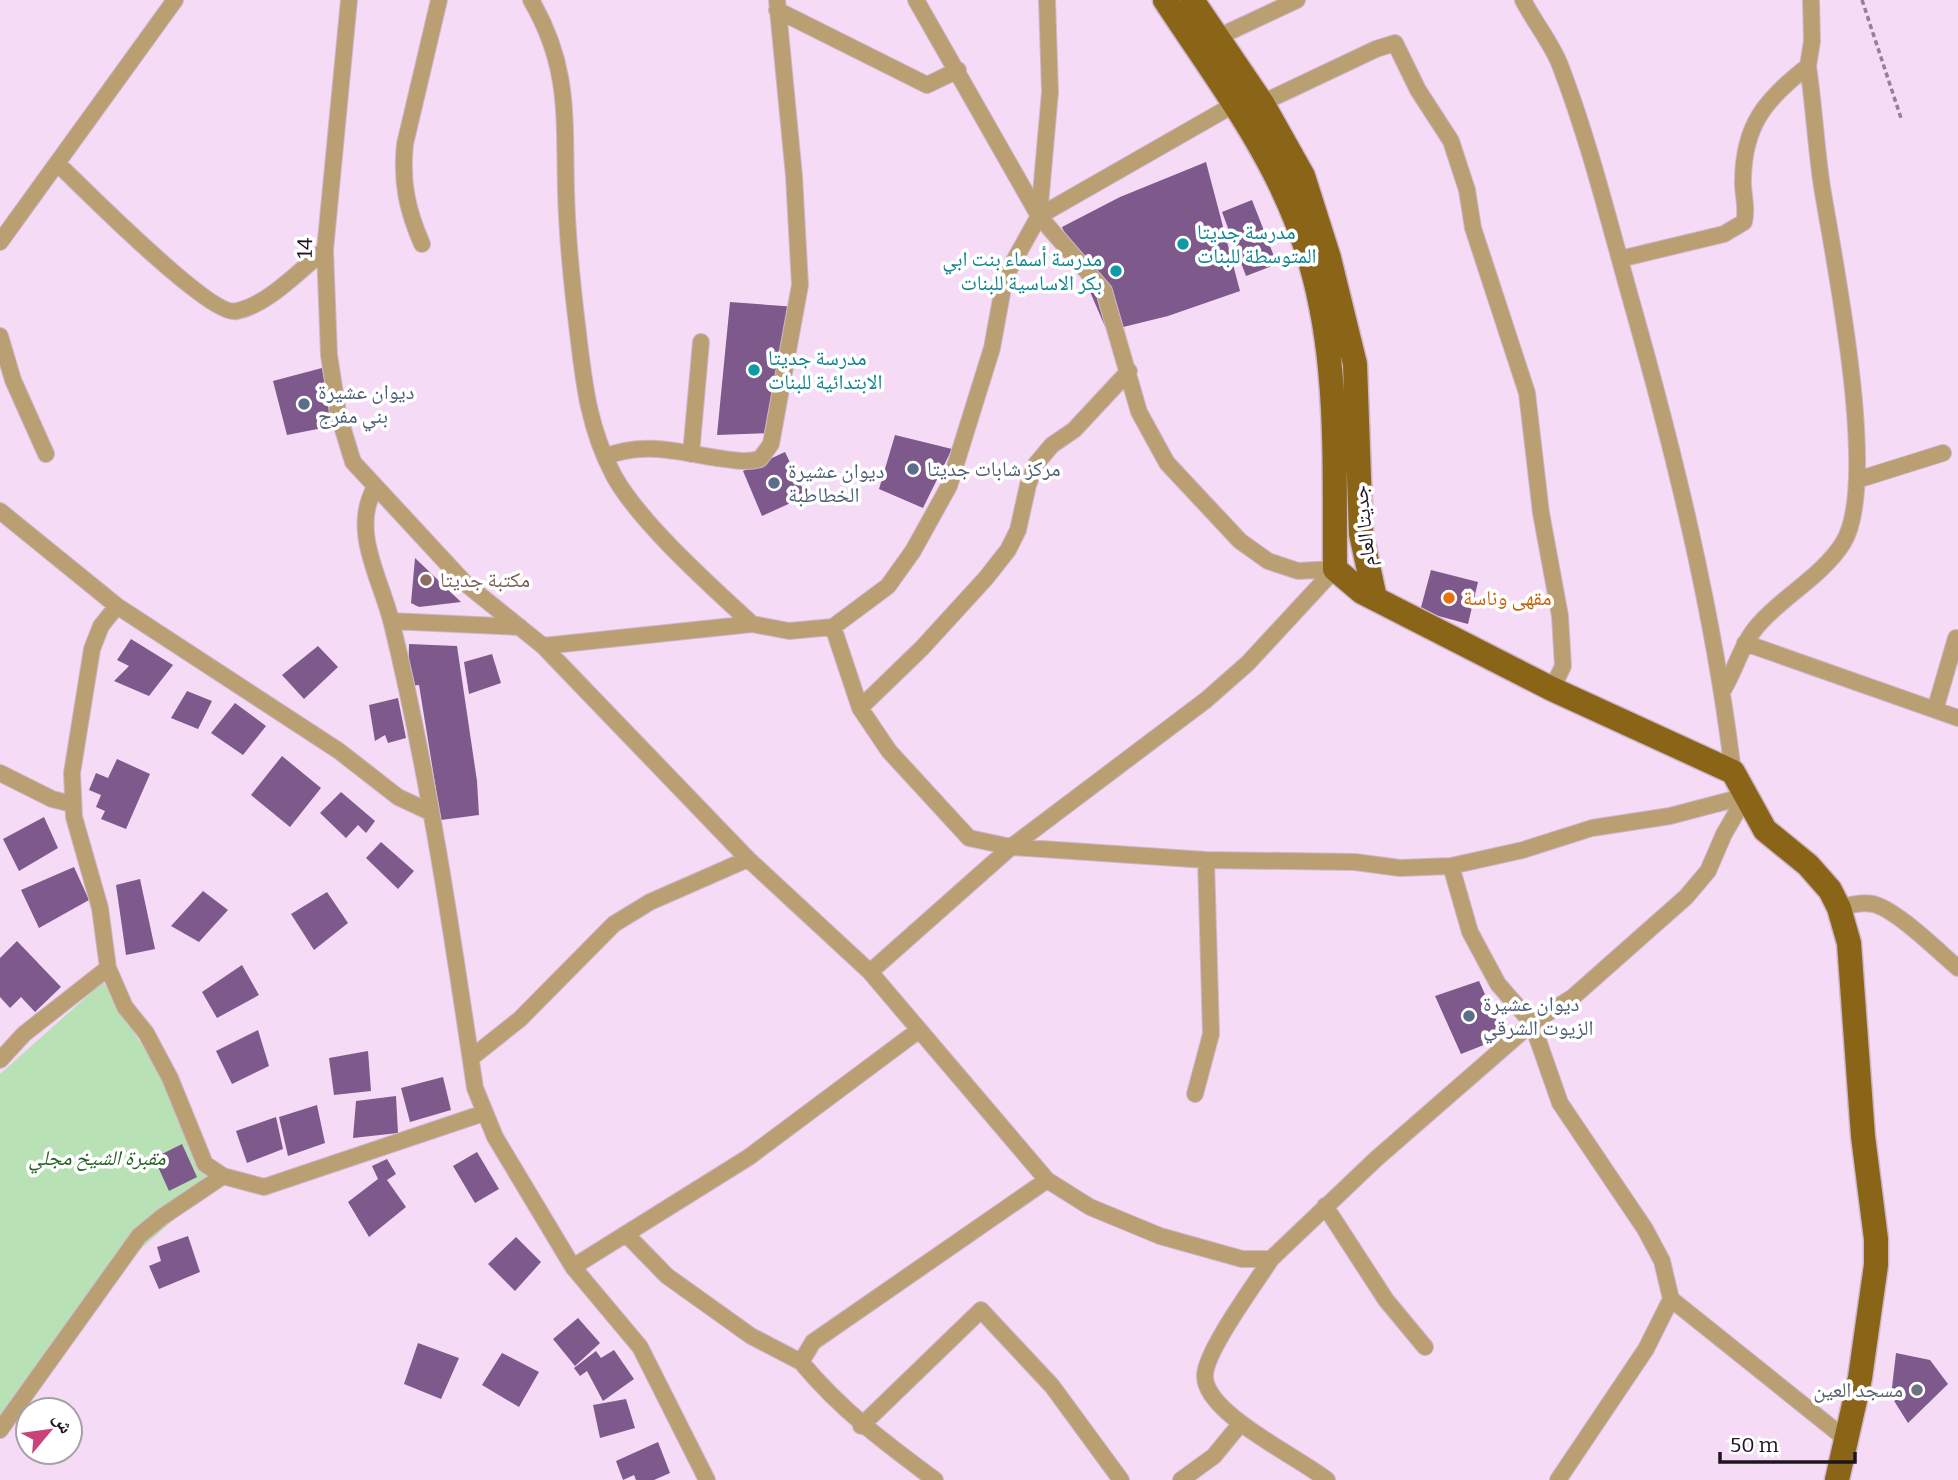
<svg xmlns="http://www.w3.org/2000/svg" width="1958" height="1480" font-family="Bitter,'Noto Naskh Arabic',serif">
  <style>
    .green { fill: #b9e1b6 }
    .building { fill: #7e598c }
    .lines { fill: none; stroke-linecap: round; stroke-linejoin: round }
    .street-casing { stroke: #ceb7cf; stroke-width: 18 }
    .primary-casing { stroke: #ceb7cf; stroke-width: 27 }
    .path { stroke: #928093; stroke-width: 3.5; stroke-dasharray: 5 3.5; stroke-linecap: butt }
    .street { stroke: #ba9f73; stroke-width: 16 }
    .primary { stroke: #8b6517; stroke-width: 24 }
    .culture-dot { fill: #0f9aa8; stroke: #fff; stroke-width: 2.5 }
    .service-dot { fill: #5c6f8a; stroke: #fff; stroke-width: 2.5 }
    .education-dot { fill: #8d6e63; stroke: #fff; stroke-width: 2.5 }
    .food-dot { fill: #e8710a; stroke: #fff; stroke-width: 2.5 }
    .worship-dot { fill: #6b7280; stroke: #fff; stroke-width: 2.5 }
    .labels { text-anchor: middle; dominant-baseline: central; stroke-width: 7; stroke-linejoin: round; paint-order: stroke }
    .culture-label { font-size: 21px; fill: #0d838f; stroke: #fff; text-anchor: start }
    .street-label { font-size: 21px; fill: #1e151f; stroke: #fff }
    .service-label { font-size: 21px; fill: #4e5e75; stroke: #fff; text-anchor: start }
    .education-label { font-size: 21px; fill: #785e54; stroke: #fff; text-anchor: start }
    .food-label { font-size: 21px; fill: #c56008; stroke: #fff; text-anchor: start }
    .park-label { font-size: 21px; font-style: italic; fill: #226320; stroke: #fff }
    .worship-label { font-size: 21px; fill: #5b616d; stroke: #fff; text-anchor: end }
  </style>
  <rect width="100%" height="100%" fill="#f5dbf6"/>
  <!-- green -->
  <path class="green" d="M103 982 223 1176 110 1276 0 1425V1074Z"/>
  <!-- building -->
  <path class="building" d="M1206 162 1240 291 1168 316 1107 331 1062 227 1120 197Z
    M1252 200 1277 264 1246 276 1222 212Z
    M730 302 797 307 773 433 717 435Z
    M322 368 333 426 287 435 273 381Z
    M895 435 952 449 923 508 879 489Z
    M785 452 806 496 762 516 743 471Z
    M415 558 461 602 419 607 411 603Z
    M1431 570 1478 582 1468 624 1420 611Z
    M131 639 173 665 149 696 114 681 129 666 117 660Z
    M409 644 457 646 477 781 479 815 441 820 419 685 408 686Z
    M318 646 338 667 304 699 282 675Z
    M492 654 501 683 469 694 464 662Z
    M187 691 212 701 198 729 171 718Z
    M398 698 406 738 388 743 385 735 375 741 369 705Z
    M235 703 266 726 243 755 211 733Z
    M282 756 321 788 290 827 251 795Z
    M117 759 150 774 126 829 101 819 105 811 96 807 101 795 89 790 96 773 108 778Z
    M341 792 375 821 366 833 358 825 346 838 320 813Z
    M44 817 58 848 19 871 3 839Z
    M381 842 414 871 398 889 366 858Z
    M74 867 89 900 39 928 21 890Z
    M140 879 155 949 126 955 116 885Z
    M203 891 228 910 199 942 171 926Z
    M327 892 348 923 314 950 291 914Z
    M17 941 61 987 35 1012 21 997 10 1008 0 997V958Z
    M242 965 259 995 217 1018 202 992Z
    M1479 981 1504 1037 1461 1054 1435 996Z
    M258 1030 269 1066 232 1084 216 1051Z
    M368 1051 371 1091 334 1095 329 1058Z
    M443 1077 451 1110 410 1122 401 1088Z
    M396 1096 398 1133 353 1138 356 1101Z
    M317 1105 325 1143 288 1156 279 1117Z
    M276 1117 283 1149 247 1163 236 1131Z
    M182 1144 197 1177 169 1191 154 1158Z
    M477 1152 499 1189 475 1203 453 1166Z
    M387 1159 396 1174 387 1180 406 1207 369 1237 348 1202 378 1179 372 1166Z
    M188 1236 200 1272 159 1289 149 1266 161 1261 157 1247Z
    M516 1237 541 1262 515 1291 488 1264Z
    M578 1318 600 1343 575 1366 553 1339Z
    M418 1343 459 1358 441 1399 404 1384Z
    M614 1350 634 1379 603 1401 587 1371 580 1376 574 1368 596 1351 601 1358Z
    M502 1353 539 1372 519 1407 482 1385Z
    M1896 1353 1930 1360 1948 1384 1908 1423 1891 1396Z
    M626 1399 635 1428 600 1438 593 1405Z
    M658 1442 670 1473 654 1480H636L634 1475 623 1480 616 1461Z"/>
  <g class="lines">
    <defs>
      <path id="street" d="M349 0 325 250 329 355 338 413 353 462 466 584 543 646 748 859 870 972 1047 1180 1090 1207 1160 1236 1242 1259H1271L1376 1159 1532 1023 1573 997 1686 897 1708 871 1724 834 1746 796
        M531 0C570 67 564 116 566 190 567 238 572 285 578 333 584 385 589 429 614 476 640 523 712 587 752 624
        M916 0 1039 216 1104 291 1139 412 1167 463 1240 541 1268 561 1298 571 1335 569
        M1523 0C1534 22 1551 42 1560 65 1590 143 1610 226 1633 307 1676 459 1714 615 1733 772
        M777 10 927 85 958 70
        M1216 38 1297 0
        M1262 103 1376 49 1395 43 1418 90 1451 141 1467 190 1473 228 1527 393 1541 513 1560 616 1563 666 1552 689
        M57 163C82 187 211 318 237 311 269 304 300 270 325 250
        M1039 216 1235 104
        M0 242 175 0
        M422 244C407 210 401 181 405 144L439 0
        M1620 259 1724 234 1744 222C1748 207 1742 194 1743 179 1744 124 1766 99 1808 66
        M0 336 13 380 46 454
        M691 454 701 342
        M605 457C642 441 679 452 717 458 732 460 746 463 760 459L771 444 800 285 794 176 777 0
        M1857 480 1943 453
        M375 487C350 532 381 578 392 624 429 776 452 933 475 1088L495 1137 573 1267 640 1347 707 1480
        M0 511 117 606 339 751 398 797 430 812
        M117 606 101 626 92 649 72 773 74 817 100 908 108 968 125 1007 146 1033 170 1078 205 1164 223 1176 264 1187 484 1113
        M391 621 520 627
        M833 627 860 708 889 751 969 838 1011 847 1206 860 1355 862 1400 868 1451 866 1523 850 1592 828 1670 816 1746 796
        M1745 643 1958 718
        M543 646 752 624 789 631 833 627 888 586 913 551 949 486 992 348 1005 277 1039 216 1050 92 1047 0
        M1722 692C1736 670 1741 643 1760 623 1785 595 1823 575 1843 543 1880 484 1834 260 1822 187 1816 147 1814 107 1808 66L1812 41 1811 0
        M860 708 922 648 986 578 1008 550 1018 530 1028 485 1036 464 1052 445 1074 430 1129 371
        M1935 710 1956 638
        M0 773 52 799 72 804
        M1451 866 1470 932 1498 984 1532 1023 1560 1103 1645 1229 1662 1261 1671 1299 1847 1440
        M1839 908C1850 905 1861 902 1873 904 1896 909 1939 952 1958 968
        M870 972 1011 847 1206 700 1248 663 1335 569
        M471 1058 520 1019 614 924 650 902 748 859
        M0 1060 24 1034 108 968
        M1195 1094 1211 1034 1206 860
        M1325 1206 1386 1300 1425 1347
        M626 1234 667 1276 751 1336 801 1362
        M1271 1259C1256 1283 1206 1350 1205 1375 1203 1413 1299 1457 1327 1480
        M573 1267 749 1157 919 1030
        M861 1426 981 1310 1052 1386 1121 1480
        M0 1430 139 1236 162 1217 223 1176
        M935 1480C884 1442 842 1411 801 1362L813 1342 1047 1180
        M1181 1480 1214 1456 1241 1423
        M1558 1480 1646 1349 1671 1299"/>
      <path id="primary" d="M1165 0C1212 72 1266 142 1297 223 1341 334 1334 453 1335 569L1362 592 1552 689 1733 772 1765 830 1808 865 1830 890 1839 908 1849 943 1863 1136 1876 1239V1265L1860 1378 1837 1480
        M1192 0 1262 103 1303 176 1329 258 1355 364 1361 534 1375 598"/>
    </defs>
    <!-- street casing -->
    <use href="#street" class="street-casing"/>
    <!-- primary casing -->
    <use href="#primary" class="primary-casing"/>
    <!-- path -->
    <path class="path" d="M1862 0 1902 121"/>
    <!-- street -->
    <use href="#street" class="street"/>
    <!-- primary -->
    <use href="#primary" class="primary"/>
  </g>
  <!-- markers -->
  <g class="culture-dot">
    <circle cx="1183" cy="244" r="7"/>
    <circle cx="1116" cy="271" r="7"/>
    <circle cx="754" cy="370" r="7"/>
  </g>
  <g class="service-dot">
    <circle cx="304" cy="404" r="7"/>
    <circle cx="913" cy="469" r="7"/>
    <circle cx="774" cy="483" r="7"/>
    <circle cx="1469" cy="1016" r="7"/>
  </g>
  <circle class="education-dot" cx="426" cy="580" r="7"/>
  <circle class="food-dot" cx="1449" cy="598" r="7"/>
  <circle class="worship-dot" cx="1917" cy="1390" r="7"/>
  <g class="labels">
    <!-- culture labels -->
    <g class="culture-label">
      <text x="1197" y="232">مدرسة جديتا<tspan x="1197" dy="24">المتوسطة للبنات</tspan></text>
      <text x="1102" y="259" text-anchor="end">مدرسة أسماء بنت ابي<tspan x="1102" dy="24">بكر الاساسية للبنات</tspan></text>
      <text x="768" y="358">مدرسة جديتا<tspan x="768" dy="24">الابتدائية للبنات</tspan></text>
    </g>
    <!-- street labels -->
    <g class="street-label">
      <text transform="translate(305 248) rotate(-89)">14</text>
      <text transform="translate(1364 526) rotate(-96)">جديتا العام</text>
    </g>
    <!-- service labels -->
    <g class="service-label">
      <text x="318" y="392">ديوان عشيرة<tspan x="318" dy="24">بني مفرج</tspan></text>
      <text x="927" y="469">مركز شابات جديتا</text>
      <text x="788" y="471">ديوان عشيرة<tspan x="788" dy="24">الخطاطبة</tspan></text>
      <text x="1483" y="1004">ديوان عشيرة<tspan x="1483" dy="24">الزيوت الشرقي</tspan></text>
    </g>
    <!-- education labels -->
    <g class="education-label">
      <text x="440" y="580">مكتبة جديتا</text>
    </g>
    <!-- food labels -->
    <g class="food-label">
      <text x="1463" y="598">مقهى وناسة</text>
    </g>
    <!-- park labels -->
    <g class="park-label">
      <text x="97" y="1158">مقبرة الشيخ مجلي</text>
    </g>
    <!-- worship labels -->
    <g class="worship-label">
      <text x="1903" y="1390">مسجد العين</text>
    </g>
  </g>
  <!-- north arrow -->
  <g transform="translate(49 1431) rotate(61)"><circle r="33" fill="#ffffff" stroke="#a5a1a5" stroke-width="2"/>
  <path d="M0-5L12 26L0 18L-12 26Z" fill="#cb417a"/>
  <text y="-10" font-size="19" font-weight="bold" text-anchor="middle" fill="#1e151f">ش</text>
  </g>
  <!-- scale -->
  <path d="M1720 1452v10h135v-10" fill="none" stroke="#1e151f" stroke-width="3.5"/>
  <text x="1730" y="1452" font-size="21" fill="#1e151f" stroke="#ffffff" stroke-width="5" paint-order="stroke">50 m</text>
</svg>
